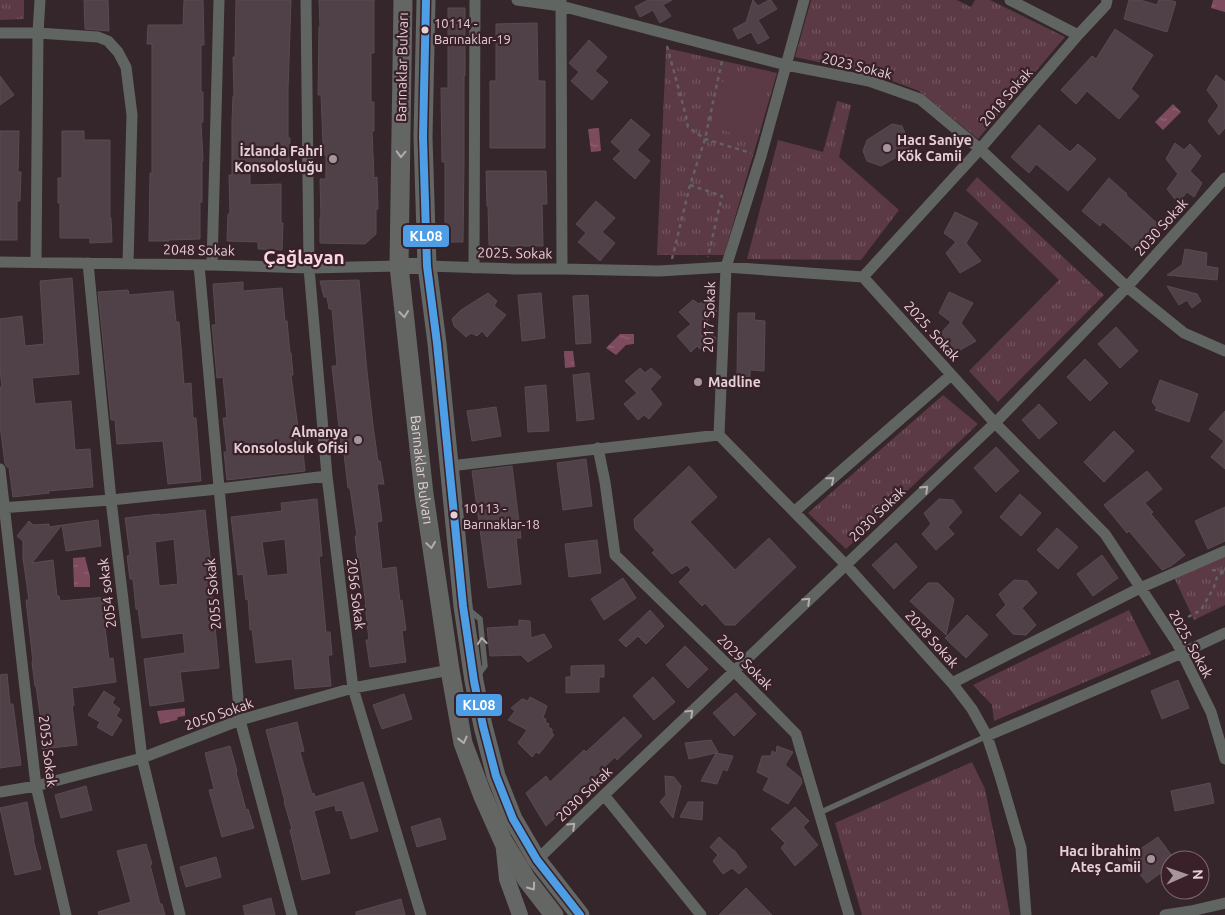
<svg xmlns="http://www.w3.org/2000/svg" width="1225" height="915" font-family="Ubuntu,sans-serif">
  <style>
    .grass { fill: url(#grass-tufts) }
    .garden { fill: #5b3945 }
    .water { fill: url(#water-ripples) }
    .building { fill: #504047; stroke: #584c50; fill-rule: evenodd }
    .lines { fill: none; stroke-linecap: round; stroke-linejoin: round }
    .path { stroke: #636261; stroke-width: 2.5; stroke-dasharray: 4 4; stroke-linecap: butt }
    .lane { stroke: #606562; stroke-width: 5.5 }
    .street { stroke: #606562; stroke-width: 11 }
    .secondary { stroke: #646765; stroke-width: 16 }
    .primary { stroke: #636663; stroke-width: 19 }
    .bus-1-casing { stroke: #3a2029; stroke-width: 11 }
    .bus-1 { stroke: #4d9ee5; stroke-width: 8 }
    .oneway { stroke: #b6acae }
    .oneway2 { stroke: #b5abad }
    .bus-dot { fill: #e3d1d6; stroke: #3a2029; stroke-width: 2 }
    .poi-dot { fill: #a6959a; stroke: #3a2029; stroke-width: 2 }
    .labels { text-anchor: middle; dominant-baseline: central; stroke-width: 4.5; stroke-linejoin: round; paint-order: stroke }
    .bus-label { font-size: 13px; fill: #e3d1d6; stroke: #3a2029; text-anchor: start }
    .street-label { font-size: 14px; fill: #e3d1d6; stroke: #3a2029 }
    .poi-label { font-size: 14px; font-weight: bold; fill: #e3d1d6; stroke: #3a2029; text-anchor: end }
    .district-label { font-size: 19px; font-weight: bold; fill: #fbd8e3; stroke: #3a2029 }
    .line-badge { stroke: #3a2029; stroke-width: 2 }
    .badge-label { font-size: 14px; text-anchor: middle; font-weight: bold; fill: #fff }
  </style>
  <defs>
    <pattern id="grass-tufts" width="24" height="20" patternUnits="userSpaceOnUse" patternTransform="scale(1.25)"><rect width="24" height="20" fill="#5b3945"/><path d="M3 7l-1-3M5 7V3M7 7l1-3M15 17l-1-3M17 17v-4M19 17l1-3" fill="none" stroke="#72555f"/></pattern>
    <pattern id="water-ripples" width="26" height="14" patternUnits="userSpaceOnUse" patternTransform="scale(1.25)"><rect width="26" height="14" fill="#7e4b5e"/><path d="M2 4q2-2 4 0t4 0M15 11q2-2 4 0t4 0" fill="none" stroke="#906474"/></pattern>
  </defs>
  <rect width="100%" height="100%" fill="#34262b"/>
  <!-- grass -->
  <path class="grass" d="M0 0H24V19L0 20Z
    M811 0H957L971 7 975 0H990L1065 37 978 139 919 91 873 74 795 57Z
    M666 48 777 73 724 255H657Z
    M837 101 851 105 839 157 899 210 861 260 747 259 778 140 823 152Z
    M977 177 1104 295 998 402 969 371 1059 280 966 190Z
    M943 395 978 424 846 549 808 513Z
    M1225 547V605L1194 620 1171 571Z
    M1129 610 1151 654 994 721 992 705 973 685Z
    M972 762 985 789 1010 915H862L835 823Z"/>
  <!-- garden -->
  <path class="garden" d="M726 71 768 82 753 139 711 127Z"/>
  <!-- water -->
  <path class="water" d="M1213 0H1225V12L1211 8Z
    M1173 104 1181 112 1163 130 1155 122Z
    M599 128 601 151 591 152 588 129Z
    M620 334H634V344L626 345 616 355 606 348Z
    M564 351H573L575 367 565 368Z
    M85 557 90 577V587H74L73 558Z
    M185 708V716L178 717 177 720 160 724 157 711Z"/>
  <!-- building -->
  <path class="building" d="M84 0H108L109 31 85 29Z
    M184 0H203L204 45H201V92H203V122H201L203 161H202V202H200V239L169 240V241H149L150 173H152V44H147L148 25H183Z
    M236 0H291L288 90V138H290L289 165H250V185L281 184V223H283L282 250 258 249V242L227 241 228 214H230L229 175H232V122L233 96H234L233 57H235Z
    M319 0H374V53H371V102H374V131H372L374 178 377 177 378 209H376V234L365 244 320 243V218H321L320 179H326V155H321V144H323L321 95H318L319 27H320Z
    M648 0H672L663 5 671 16 660 23 653 10 640 17 635 7Z
    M753 0 758 6 769 0H771L777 9 758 20 769 38 758 44 751 32 738 39 733 29 746 22Z
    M1129 0H1140L1157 5 1159 0H1169L1176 2 1167 32 1124 19Z
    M448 8H465V76H464V162L463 242H445V162H442L441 88H448Z
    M537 23 538 81H545V148H490V81H496V24Z
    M1115 29 1153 55 1131 89 1139 96 1119 119 1087 91 1076 104 1061 90 1092 56 1096 59Z
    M589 40 607 57 595 71 608 82 592 100 571 81 579 72 569 63Z
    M1216 75 1225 82V128L1219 135 1208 121 1219 106 1207 90Z
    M0 76 14 95 0 105Z
    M631 119 650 135 637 150 650 161 635 179 613 159 621 151 611 142Z
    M892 124 902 126 910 145 908 151 881 166 867 161 863 151 867 140Z
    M1039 125 1070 152 1078 144 1096 159 1068 191 1036 164 1029 173 1011 157Z
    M0 131H19L18 172H21L20 201H17V240H0Z
    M62 131H84V140H110V218H111L112 242 90 243V238H60V203H58V178H62Z
    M1175 143 1184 150 1190 144 1201 156 1190 171 1202 183 1194 197 1187 192 1178 203 1167 189 1178 174 1166 159Z
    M486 171H546L547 204H542L543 246H489L488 206H487Z
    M1109 178 1127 194 1126 195 1160 226 1137 252 1103 222 1100 226 1082 211Z
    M596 201 615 218 602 232 615 243 600 261 578 242 586 233 576 224Z
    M955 212 978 223 966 243 981 261 960 273 946 253 956 242 944 233Z
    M1185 249 1207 253 1206 266 1218 268 1217 280 1167 275 1182 265Z
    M72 278 79 374 32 378 35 404 71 401 75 450 90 449 93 487 48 491 49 493 13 497 9 467H7L5 464 0 425V387H2L0 371V319L22 316 25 346 44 344 40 281Z
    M359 280 366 362 373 426 378 461H380L384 484H377L382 521 377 522 382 569 396 567 400 601 402 600 406 630 402 631 406 662 370 667 366 640H369L365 605H366L360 561H358L355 536H357L350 488H348L344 454H342L332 366H337L332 309H329L327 297H324L320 281Z
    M243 282V291L282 288 285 321H287L290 353H291L293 375H291L300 443 302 442 305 471 227 480 224 452H227L223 418H227L223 377 217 378 212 325H216L213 284Z
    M1167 286 1197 294 1201 301 1192 308 1187 300 1179 305Z
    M128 290 129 295 173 291 176 322H179L184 384 191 383 193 418H196L201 481 168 484 163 441 117 444 115 420H111L98 292Z
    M949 292 973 303 961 323 976 341 955 353 941 333 951 322 939 313Z
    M488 293 497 301 494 306 506 315 487 337 482 331 477 336 471 333 466 337 454 326 452 319 461 310Z
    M541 293 545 338 522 341 518 295Z
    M588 295 591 343 576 344 573 296Z
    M693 300 699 304 705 300 717 311 707 321V331L716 338 715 340 702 351 697 346 691 352 677 336 691 324 679 312Z
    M738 313H755L754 320 765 321 764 371 750 370V377L737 376Z
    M1116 327 1138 351 1120 368 1098 344Z
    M1085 359 1108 383 1090 401 1067 377Z
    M640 368 645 373 651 368 661 377 650 389 662 404 649 419 644 415 638 420 624 404 637 393 625 381Z
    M589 373 594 419 577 421 573 375Z
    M1160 380 1198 394 1189 422 1155 410 1157 408 1152 402Z
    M546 385 549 431 528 432 525 387Z
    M1039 404 1057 423 1039 439 1022 420Z
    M496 407 501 436 472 441 467 411Z
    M1225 411V469L1211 457 1224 441 1209 429Z
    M1114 431 1134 451 1104 482 1084 462Z
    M996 447 1019 471 996 492 974 468Z
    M586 459 592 506 563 510 557 463Z
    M512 466 521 538H516L521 584 488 588 472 471Z
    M689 466 717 497 690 522 735 570 769 538 796 567 735 625H725L705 603 702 606 679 582 691 570 687 565 672 574 652 553 655 550 635 529 634 519Z
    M1147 471 1162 489 1145 503 1153 512 1151 514 1185 555 1171 566 1162 570 1129 531 1127 533 1104 505Z
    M1020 494 1041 513 1021 536 1000 517Z
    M317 499 322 556H319L326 632H330L332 655H328L331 686 295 689 292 659 256 663 252 629 250 630 248 599 246 600 243 574 238 575 231 517 282 511 281 503ZM285 539 288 574 267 576 262 542Z
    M939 499 953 500 962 512 948 527 954 534 936 550 922 534 931 524 924 513Z
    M1225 507V541L1208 549 1195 521Z
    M205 510 212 574H210L219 668 180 672 184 701 150 706 144 659 185 653 183 633 142 638 138 609H136L133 579H130L127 556 130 555 125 518 159 514 160 515ZM174 539 178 584 159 586 155 542Z
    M98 520 101 546 66 551 62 525 32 563 53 560 57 596H59L60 601 107 597 110 619 104 620 109 659 113 658 116 682 72 688 74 706 72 705 77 745 42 749 38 721H41L36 686H35L32 662H33L26 600H29L23 558V541L17 536 29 521 33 525 49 524V527Z
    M1057 528 1078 547 1058 569 1037 550Z
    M597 540 601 573 569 577 565 544Z
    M896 543 917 567 894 589 872 565Z
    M1102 555 1118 578 1093 596 1077 574Z
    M623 578 636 598 604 620 591 599Z
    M1014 580 1027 581 1037 593 1022 608 1036 625 1026 635 1013 634 996 615 1006 605 999 594Z
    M928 583H938L954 599 946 635 910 601Z
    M650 610 664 626 646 644 638 636 626 647 619 640Z
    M967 615 988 635 966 658 945 638Z
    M519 620 530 621 531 638 544 634 552 647 528 662 521 655 490 656 487 628 519 626Z
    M685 646 708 669 688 688 666 665Z
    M604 665V677H599V692L566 693V677H571V666Z
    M7 674 10 704H13L21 765 0 768V675Z
    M653 677 675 702 654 720 633 696Z
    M1178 680 1189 708 1162 719 1151 691Z
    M104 691 115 698 112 703 120 709 116 716 122 720 112 736 97 727 100 722 88 715Z
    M736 693 756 714 734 736 713 713Z
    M404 694 412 719 382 729 373 705Z
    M530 697 547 706 543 718 546 719 545 722 549 724 548 727 552 729V733L554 735 539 754 536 752 532 757 518 743 527 730 508 720 515 711 511 708 522 699 528 701Z
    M624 717 642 736 617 760 615 757 566 803 568 806 546 826 526 793 546 776 550 782 584 750 586 752Z
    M297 722 304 751 300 752 312 794 314 793 315 797 363 782 378 831 351 839 342 810 336 811 335 805 314 811 330 873 302 880 290 830 292 829 284 802H285L266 730Z
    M711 740 718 752 716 753 733 756 727 771 723 769 717 784 701 781 716 753 689 759 685 743Z
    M230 746 237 771 236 772 246 810 248 809 254 828 222 837 209 790 214 789 205 753Z
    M777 746 793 752 785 765 801 778 802 783 788 804 763 790 769 778 757 772 762 756H771L772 751 776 753Z
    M665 776 674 777 681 786 673 818 660 802 666 795Z
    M1210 783 1214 803 1175 811 1171 791Z
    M86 786 92 810 61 818 55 795Z
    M27 802 34 839H33L41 869 15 875 0 808Z
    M688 802H703L702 820 680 817Z
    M795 807 809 821 803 827 818 845 795 866 781 848 785 843 771 829Z
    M440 818 446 839 417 847 411 827Z
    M719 837 733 850H734L747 867 739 874 732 868 723 874 713 861 718 855 710 847Z
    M1158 837 1175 860H1170V866L1147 883 1127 858Z
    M146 844 152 864 150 865 160 904H162L165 915H99L98 912 131 902 117 851Z
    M216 857 221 877 186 887 180 867Z
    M746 888 772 915H719Z
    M271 898 275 915H245L243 906Z
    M401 899 405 915H356V912Z"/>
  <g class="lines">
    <!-- path -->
    <path class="path" d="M667 46 686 116 688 127 705 139 751 153
      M690 185 722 196 708 257
      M672 259 690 185 705 139 722 61
      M1212 570 1225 572
      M1188 617 1201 610 1214 587 1217 577 1219 574 1225 572"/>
    <!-- lane -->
    <path class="lane" d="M469 610 480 619 485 666 478 675
      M819 813 987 736"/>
    <!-- street -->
    <path class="street" d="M306 0 309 268 327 476 353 688 421 915
      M517 0 561 6 786 65 869 81 920 99 980 149 1127 287 1184 333 1225 351
      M561 0 562 269
      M1010 0 1078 35
      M0 33H38L98 37 108 41 118 52 126 67 132 115 128 264
      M0 262 212 265 309 268 399 266
      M36 262 38 33 40 0
      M88 263 111 500 142 758 180 915
      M199 265 240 720 292 915
      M212 265 219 0
      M427 266 515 269H562L659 271 726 267 863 277 995 423 1105 534 1177 643 1211 712 1225 759
      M474 268 475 0
      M863 277 980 149 1078 35 1106 5 1107 0
      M719 435 846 565 952 683 972 709 987 736 1000 776 1021 848 1026 915
      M598 448 605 482 615 555 734 671 796 734 849 915
      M450 466 719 435 726 267 761 156 804 0
      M0 469 36 786 66 915
      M0 508 111 500 218 489 327 476
      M794 512 951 375
      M952 683 1140 588 1225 551
      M987 736 1182 653 1225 633
      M0 792 36 786 142 758 240 720 353 688 450 670
      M604 795 701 915
      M537 860 604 795 995 423 1127 287 1225 178
      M1165 915 1191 911 1225 903"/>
    <!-- secondary -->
    <path class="secondary" d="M399 266H427
      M503 841 507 879 520 915"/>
    <!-- primary -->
    <g class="primary">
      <path id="s1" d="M403 0 399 266 424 494 450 670 463 743 482 794 503 841 527 880 554 915"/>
      <path d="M426 0 423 137 427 266 437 343 463 606 474 681 483 726 496 776 513 819 537 860 580 915"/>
    </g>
    <defs>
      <path id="bus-1" d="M426 0 423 137 427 266 437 343 463 606 474 681 483 726 496 776 513 819 537 860 580 915"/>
    </defs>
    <!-- bus-1 casing -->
    <use href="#bus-1" class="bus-1-casing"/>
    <!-- bus-1 -->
    <use href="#bus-1" class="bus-1"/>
  </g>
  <!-- one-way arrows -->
  <defs><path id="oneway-chevron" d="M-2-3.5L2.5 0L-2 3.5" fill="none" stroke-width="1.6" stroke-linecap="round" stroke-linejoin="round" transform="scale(1.25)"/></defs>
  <g class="oneway">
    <use href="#oneway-chevron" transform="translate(401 154) rotate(92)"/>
    <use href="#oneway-chevron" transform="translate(404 314) rotate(84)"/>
    <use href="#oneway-chevron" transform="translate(431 545) rotate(82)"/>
    <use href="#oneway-chevron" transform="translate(463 740) rotate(76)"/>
    <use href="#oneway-chevron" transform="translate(532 887) rotate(55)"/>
  </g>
  <g class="oneway2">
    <use href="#oneway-chevron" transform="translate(831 480) rotate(-41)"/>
    <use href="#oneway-chevron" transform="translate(925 489) rotate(-44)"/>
    <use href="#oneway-chevron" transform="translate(807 601) rotate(-44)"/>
    <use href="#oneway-chevron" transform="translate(482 641) rotate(-97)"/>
    <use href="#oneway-chevron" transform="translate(690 713) rotate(-44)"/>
    <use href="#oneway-chevron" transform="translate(572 826) rotate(-44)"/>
  </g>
  <!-- markers -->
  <g class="bus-dot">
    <circle cx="425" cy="30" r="4.5"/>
    <circle cx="454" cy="515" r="4.5"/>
  </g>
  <g class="poi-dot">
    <circle cx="887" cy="148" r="5"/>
    <circle cx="333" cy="159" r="5"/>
    <circle cx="698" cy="382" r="5"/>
    <circle cx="358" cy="440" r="5"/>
    <circle cx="1151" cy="859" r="5"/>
  </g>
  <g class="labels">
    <!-- bus labels -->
    <g class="bus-label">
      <text x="434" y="23">10114 -<tspan x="434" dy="16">Barınaklar-19</tspan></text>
      <text x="463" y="508">10113 -<tspan x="463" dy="16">Barınaklar-18</tspan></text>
    </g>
    <!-- street labels -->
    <g class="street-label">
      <text transform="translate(857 66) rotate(14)">2023 Sokak</text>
      <text transform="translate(402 67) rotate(-89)">Barınaklar Bulvarı</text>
      <text transform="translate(1006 97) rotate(-49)">2018 Sokak</text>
      <text transform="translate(1161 227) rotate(-48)">2030 Sokak</text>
      <text transform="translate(199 250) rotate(1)">2048 Sokak</text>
      <text transform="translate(515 253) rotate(1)">2025. Sokak</text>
      <text transform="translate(709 317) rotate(-88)">2017 Sokak</text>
      <text transform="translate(932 331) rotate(48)">2025. Sokak</text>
      <text stroke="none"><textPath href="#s1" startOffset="471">Barınaklar Bulvarı</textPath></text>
      <text transform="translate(877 514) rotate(-44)">2030 Sokak</text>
      <text transform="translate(107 593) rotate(-97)">2054 sokak</text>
      <text transform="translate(213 594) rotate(-95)">2055 Sokak</text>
      <text transform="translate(356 594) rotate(83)">2056 Sokak</text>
      <text transform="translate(932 639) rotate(48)">2028 Sokak</text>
      <text transform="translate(1191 644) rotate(61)">2025. Sokak</text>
      <text transform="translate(745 662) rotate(45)">2029 Sokak</text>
      <text transform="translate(219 714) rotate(-19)">2050 Sokak</text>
      <text transform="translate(48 751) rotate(83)">2053 Sokak</text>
      <text transform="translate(584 794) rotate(-44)">2030 Sokak</text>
    </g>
    <!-- poi labels -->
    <g class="poi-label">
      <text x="897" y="140" text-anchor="start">Hacı Saniye<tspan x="897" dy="16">Kök Camii</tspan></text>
      <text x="323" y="151">İzlanda Fahri<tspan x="323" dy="16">Konsolosluğu</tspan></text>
      <text x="708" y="382" text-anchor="start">Madline</text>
      <text x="348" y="432">Almanya<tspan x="348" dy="16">Konsolosluk Ofisi</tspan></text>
      <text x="1141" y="851">Hacı İbrahim<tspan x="1141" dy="16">Ateş Camii</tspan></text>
    </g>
    <!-- district labels -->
    <g class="district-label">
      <text x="304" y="257">Çağlayan</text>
    </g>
  </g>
  <g class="line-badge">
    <rect x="402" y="224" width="48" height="24" rx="5" fill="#4d9ee5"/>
    <rect x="455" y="693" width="48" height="24" rx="5" fill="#4d9ee5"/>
  </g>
  <g class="badge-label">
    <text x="426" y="241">KL08</text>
    <text x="479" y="710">KL08</text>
  </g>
  <!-- north arrow -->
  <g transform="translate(1185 875) rotate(88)"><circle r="24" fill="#3a2029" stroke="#7e676e"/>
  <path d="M0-4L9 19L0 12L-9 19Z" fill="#a6959a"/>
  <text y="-8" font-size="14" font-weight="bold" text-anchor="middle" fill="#e3d1d6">N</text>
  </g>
</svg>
